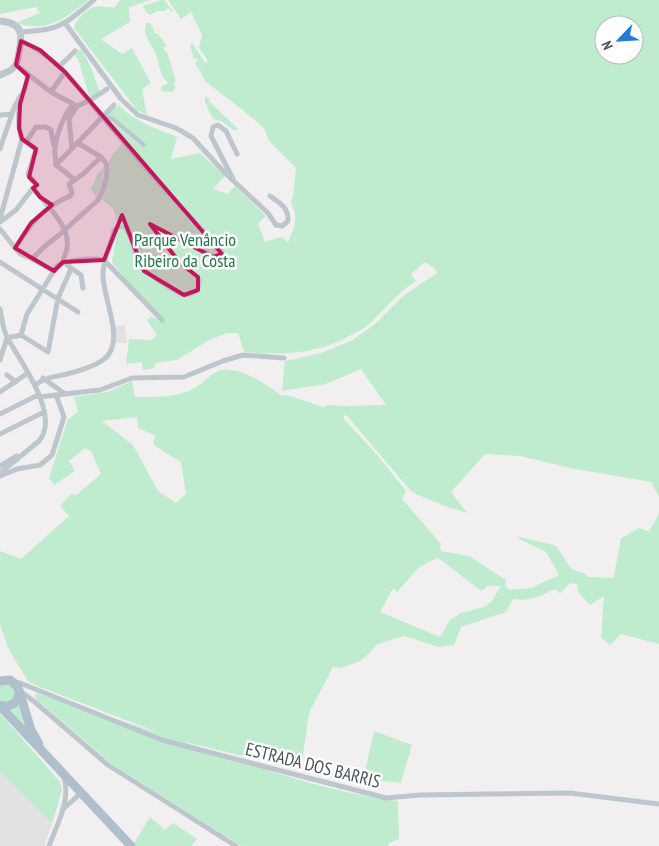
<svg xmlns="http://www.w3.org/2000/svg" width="659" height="846" font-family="'PT Sans Narrow',sans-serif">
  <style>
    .education { fill: #e2e0e0 }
    .green { fill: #bfeccf; fill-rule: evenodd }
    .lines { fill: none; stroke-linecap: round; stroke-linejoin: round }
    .pedestrian { stroke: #bec6cd; stroke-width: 4 }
    .minor { stroke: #bec6cd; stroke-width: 5 }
    .tertiary { stroke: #bec6cd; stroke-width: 7 }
    .primary { stroke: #b0bfcc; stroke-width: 9 }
    .marked { fill: #c2185b; fill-opacity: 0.2; stroke: #c2185b; stroke-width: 4; stroke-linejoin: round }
    .labels { text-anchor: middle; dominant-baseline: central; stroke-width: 5; stroke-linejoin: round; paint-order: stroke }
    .park-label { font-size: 18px; fill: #1d7846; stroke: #fff }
    .street-label { font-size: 18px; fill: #48535b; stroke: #fff }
  </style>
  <rect width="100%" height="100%" fill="#f1efef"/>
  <!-- education -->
  <path class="education" d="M125 325 127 343H116L115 326Z
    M0 772 52 824 44 846H0Z"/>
  <!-- green -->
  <path class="green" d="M0 0H89C66 17 50 32 19 24L18 22 40 13 36 7 0 14Z
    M120 0H151L129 7 130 22 101 39 122 54 132 48 151 83 142 89 147 115 137 110 74 28C75 21 86 9 94 7 100 5 108 8 115 7Z
    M161 0H164L173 11 172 12 168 8 165 11H156V12L150 15 146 12 143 6Z
    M168 0H659V497L651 482 570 468 520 456 485 454 451 492 467 513 452 508V509L416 494 410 490 348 417 344 415V419L379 457 406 491 402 499 441 544 440 547 441 551 469 556 506 580 505 586 510 590 531 588 559 575 546 552 519 539V537L553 545 557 547 571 569 583 573 588 577 612 578 614 576 621 538 639 528 649 532 659 513V644L621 634 610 645 601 638 604 596 590 605 578 592 577 584 570 583 560 593 555 589C539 596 531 602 513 599L506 612 461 627 454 645 439 647 404 636 378 644 362 660 342 668 333 667 309 713 301 770 181 741C252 765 324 792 398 801L399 839 389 843 388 846H241L113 765 35 698 36 693 162 734 35 685 28 681 15 660 7 645 0 625V551L21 559 69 516 60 506 71 494 76 495 101 474 91 451 85 448 69 461 75 471 54 485 49 478 68 419 78 412 74 397 108 392 132 381 135 397C155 397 174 398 193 389 202 385 209 375 218 371 238 364 267 385 282 396L287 395 326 408V405L347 406 386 405 361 369 326 384 282 391 285 361 321 353 351 341 375 324 403 296 437 273 435 269 425 262 411 274 416 281C395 294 385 310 368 325 363 329 357 332 351 335 316 355 283 355 244 352L239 335 237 333H227L209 340 177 360 156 363 154 368 142 370V362L126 364 129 339 151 340 157 335 147 320 151 317 160 320 144 302 112 262 118 224 113 208 101 199 107 185 109 160 123 142 104 117 119 105C135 122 155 128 177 137L171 159 200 153 225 176 213 189 228 194 235 186 266 216 258 224 265 242 281 237 288 242C294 230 299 216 291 203 295 190 294 181 296 168L269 141 264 128 244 111 206 82 198 68 204 64 197 68 195 62 198 61 197 58 194 59 190 45 193 44 205 63 208 61 199 48 202 35 191 12 181 19ZM604 25H634V55H604ZM137 417 138 428 156 436 154 438 153 444 155 446 181 462 186 494 176 503 158 491 133 445 102 421ZM437 558 441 560 481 591 488 586H501L491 602 484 607 461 613 449 621 440 637 380 612 393 588 397 592 419 567Z
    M146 23H150L154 30V33L158 34 167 46 163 48 165 52H167L176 81 174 82 175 89 172 92 162 91 161 87 168 83C159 75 160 66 156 55 152 43 142 37 146 23Z
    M80 49C92 64 93 75 100 92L90 99 78 59 75 56Z
    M205 96 210 99 209 101 238 129 235 131 221 121 213 119 205 102Z
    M104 167 103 183 96 198 91 189 98 173Z
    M6 682 17 690 12 701 3 702 0 700V685Z
    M21 704 26 729 9 711Z
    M0 713 60 782 62 790 52 824 0 772Z
    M374 731 412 745 401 783 374 780V790L362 785Z
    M150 817 165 830 173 823 197 839 191 846H136L134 843Z"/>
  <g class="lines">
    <!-- pedestrian -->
    <path class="pedestrian" d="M102 117 153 177 221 249 222 254 216 258 174 236 167 238C164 247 178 261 185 267 190 272 197 274 200 281L198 290C193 293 189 296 183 295 174 292 143 272 139 263 132 252 133 238 124 227H117L114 231
      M102 117 113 119 144 145"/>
    <!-- minor -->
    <path class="minor" d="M65 23 121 99 138 115 176 128 193 138 225 173 268 213 276 225 282 226 288 221C289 208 279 202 270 196
      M21 32C30 31 39 31 48 29 67 25 80 11 94 0
      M21 41C58 57 77 86 102 117
      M16 65 51 92 77 106 89 101 107 89
      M60 66 75 51
      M51 92 65 72
      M0 115 12 114
      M26 142 36 127H46L51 130 54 146
      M0 149 14 108 20 96
      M72 149 69 119 77 106
      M56 165 114 105
      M233 179 211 136 213 127 218 125 226 131 237 154
      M75 180 56 165C56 160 54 154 55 149 56 136 63 117 71 107H76
      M33 188C45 204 71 226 67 248 67 253 63 256 63 262L81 275 83 288
      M0 219 22 139C17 126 18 108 22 95 25 88 28 82 27 75
      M0 222 16 210 33 188 37 185 28 174 36 149 22 139
      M0 229 20 254 32 259 54 271
      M15 248C31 223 42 208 70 196L72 193 69 184 83 174 101 157
      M32 259 44 247 59 235 98 200C104 189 109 175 106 163L101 157 78 143
      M104 260 162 320
      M0 262 78 312
      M0 309C2 318 3 331 8 339 21 362 61 416 39 441L0 473
      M21 335 48 352 58 298 71 269
      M0 360 7 338 21 335 27 314 57 266C67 259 92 258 104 260
      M7 375 16 382
      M43 378 65 394
      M35 385C45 377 55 377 67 374 79 371 93 367 103 360 128 342 101 297 103 272 104 257 111 245 114 231
      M0 392 28 373
      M39 397 100 390 132 378 184 377 223 361 243 355 284 358
      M0 414 38 395
      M0 434 44 412
      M0 466 17 456
      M0 476 17 469 40 465 52 455 64 417 56 395
      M14 682 20 683 162 740 386 798 420 795 570 793 659 804
      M20 691 36 703 108 765 236 846
      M62 810 81 793
      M49 846C57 825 71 800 64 777"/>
    <!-- tertiary -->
    <path class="tertiary" d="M0 21C22 23 23 33 19 52 18 57 18 64 14 67 11 71 5 73 0 75"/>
    <!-- primary -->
    <path class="primary" d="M0 681 10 680 18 687 31 730 39 744
      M0 705C11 708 19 703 19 691
      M0 706 131 846"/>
  </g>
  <!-- marked area -->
  <path class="marked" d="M21 41 40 50 65 72 222 254 213 257 150 224 180 263 198 277V290L184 295 144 271 122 215 104 260 63 262 54 271 15 248 31 223 52 205 40 197 33 188 37 185 29 177 36 149 22 139 19 128 20 104 28 76 16 65Z"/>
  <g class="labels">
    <!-- park labels -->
    <g class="park-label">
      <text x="185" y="239">Parque Venâncio<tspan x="185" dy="21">Ribeiro da Costa</tspan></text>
    </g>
    <!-- street labels -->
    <g class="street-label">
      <text transform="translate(313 765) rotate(14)">ESTRADA DOS BARRIS</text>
    </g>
  </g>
  <!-- north arrow -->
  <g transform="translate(619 40) rotate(245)"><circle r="24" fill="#ffffff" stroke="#b6babd"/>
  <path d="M0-4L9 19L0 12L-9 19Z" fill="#247ad5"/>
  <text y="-8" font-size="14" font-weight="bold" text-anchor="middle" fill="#48535b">N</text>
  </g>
</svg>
